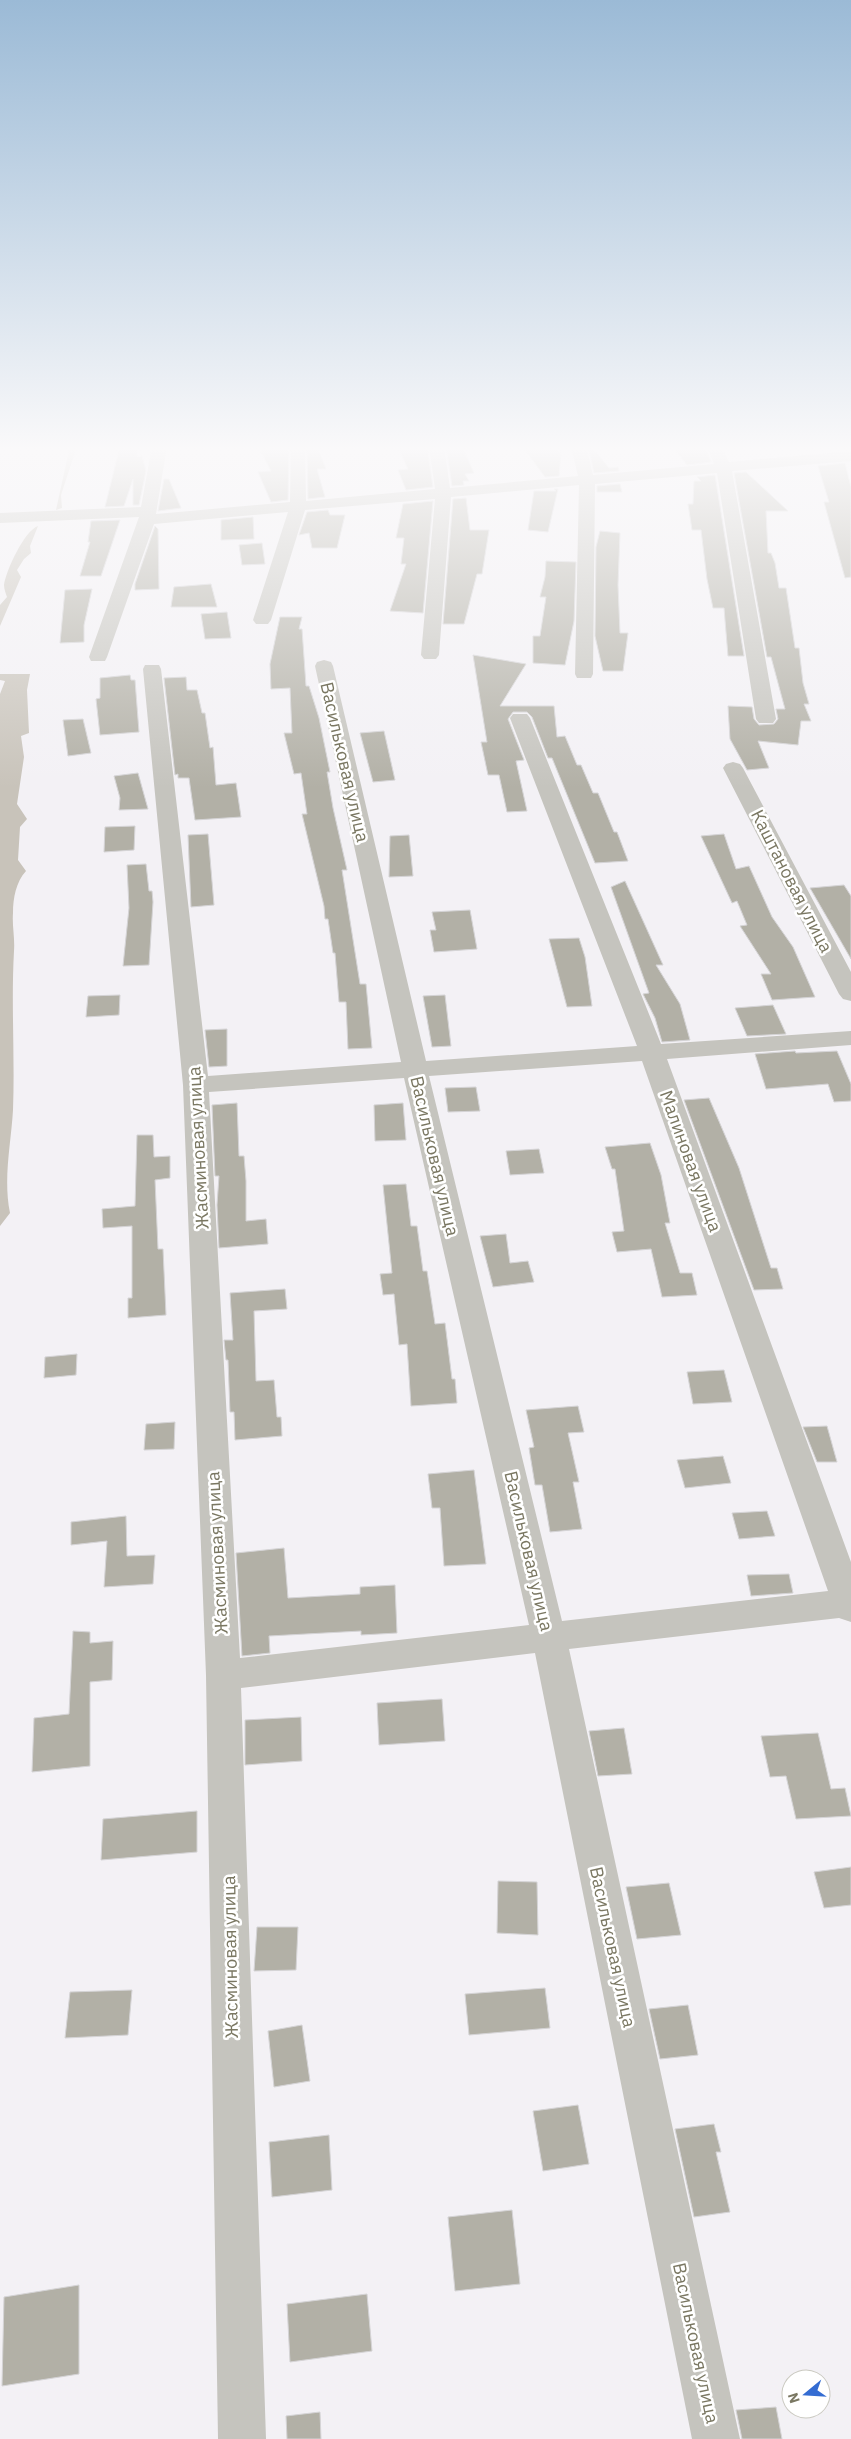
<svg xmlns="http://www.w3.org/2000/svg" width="851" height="2439" font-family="'IBM Plex Sans',sans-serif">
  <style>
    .water { fill: #c8c3ba }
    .building { fill: #b2b0a6; stroke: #d5d4d6 }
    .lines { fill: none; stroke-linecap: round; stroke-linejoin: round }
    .minor { fill: #c5c4be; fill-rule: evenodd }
    .labels { text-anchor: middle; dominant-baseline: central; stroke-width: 5; stroke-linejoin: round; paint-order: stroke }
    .street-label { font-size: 18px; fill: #7a7762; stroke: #fff }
  </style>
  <rect width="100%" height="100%" fill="#f3f1f5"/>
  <!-- water -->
  <path class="water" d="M70 446H77L61 495 62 508 56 510Z
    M38 526 30 546 31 553 24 559 17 570 21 577 0 626V605L7 597C6 594 4 589 4 585 6 571 24 531 38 526Z
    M0 674H30L27 690 29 733 21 736 24 757 17 804 27 819 20 827 18 860 26 871C16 882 13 898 13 913 12 926 15 938 14 951 11 1004 15 1057 13 1110 11 1144 3 1179 10 1213L0 1226V694L5 681 0 680Z"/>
  <!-- building -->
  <path class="building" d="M258 446H289L288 500 271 502 258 472 271 471Z
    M307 446H317L326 469H317L325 497 308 499Z
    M421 446H427L433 487 406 490 398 470 408 469 398 448Z
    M446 446H462L474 473 465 474 469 481H463L464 485 452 486Z
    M522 446H555L561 454 559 476 545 477Z
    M588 446H591L609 468 618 467 619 471 594 473Z
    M672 446H705L711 462 687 465Z
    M137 449V457L142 456 146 471 139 505H133V479L124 506 105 507 119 450Z
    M845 463 851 487V577L845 578 824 502H829L818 466Z
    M746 472 788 511H766L768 553H771L775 563 779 588H786L795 648H799L803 683 809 704H804L811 721H801L798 745 758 741 769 768 747 770 730 739 728 706 752 707 754 719 759 725 774 724 778 719 776 709H785L771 657H767L734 473Z
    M715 475 744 656H728L724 608H713L707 579 701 530H692L688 504H693L694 481H701L697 477Z
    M164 479H169L181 508 158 511Z
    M620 484 622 492H597V486Z
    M554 489H558L557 493 548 532 528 530 534 491H556Z
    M466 498 470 530H489L482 574H477L464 624H443L453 499Z
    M433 501 423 613 390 611 406 564H401L404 538H396L403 504Z
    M328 510 330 515H345L337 548H312L309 533 299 535 307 512Z
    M253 517 254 539 221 540V520Z
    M120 520 101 576H80L90 542H88L91 521Z
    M155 526 158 529 159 589 135 590V584Z
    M600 531 620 533 618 585 620 633H628L623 671H603L595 636 596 547Z
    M262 543 265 564 242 565 239 545Z
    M546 561 576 562 574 621 565 665 533 663V636H540L546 597H540L545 577Z
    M211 584 217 607H171L174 587Z
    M92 589 84 625V642L60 643 65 590Z
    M227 612 231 638 205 639 201 614Z
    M280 617H302L299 629H302L306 686H309L319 718 330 772H327L333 808 347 870H342L360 984H366L372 1048 348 1049 346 1002H339L335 953H333L328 919H325L324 906 302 814H307L301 773 294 774 284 733H292L290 688 271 689 270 664Z
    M473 655 526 664 500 706H554L557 737 565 736 577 765H581L593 793H598L614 832H617L628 861 595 863 552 758H548L532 717 527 712H513L508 719 524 760 516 761 527 811 507 812 499 775H488L481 742H487Z
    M130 675 131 680H135L139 732 100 735 96 699 100 698V678Z
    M186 677 187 690H197L202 713H205L210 748 213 747 216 785 236 783 241 817 195 820 189 778H178V774L175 775 164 678Z
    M83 719 91 753 68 756 63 720Z
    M384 731 395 780 373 782 360 733Z
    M138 773 148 809 119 810 120 798 114 776Z
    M135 826 134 850 104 852 105 827Z
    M208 834 214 905 191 907 188 835Z
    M724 834 736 869 749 866 772 917 793 947 815 997 772 1000 761 974H771L740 926 747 925 737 901 732 903 701 836Z
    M409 835 413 876 389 877 390 836Z
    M146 864 149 891H152L153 902 149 965 123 966 129 908 127 865Z
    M625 881 663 965H656L680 1004 690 1040 662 1042 655 1018 643 994 649 993 611 887Z
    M844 885 851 896V959L810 888Z
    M470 910 477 949 434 952 430 930H436L432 912Z
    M579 938 585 957 592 1006 567 1007 549 939Z
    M120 995 119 1015 86 1017 88 996Z
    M445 995 451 1046 432 1047 423 996Z
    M773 1005 786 1034 747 1036 735 1008Z
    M227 1029V1066L209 1067 205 1030Z
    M795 1051 796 1053 837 1051 851 1084V1101L834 1102 828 1084 766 1089 755 1054Z
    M476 1087 480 1111 448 1112 445 1088Z
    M709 1098 739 1168 771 1268H777L783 1289 754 1290 684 1100Z
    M237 1103 239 1156H244L246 1181V1221L266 1219 268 1244 219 1248 217 1205 219 1176H215L212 1105Z
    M403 1103 406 1140 375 1141 374 1105Z
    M137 1135H153L154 1157 170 1156V1178L155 1180 158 1249H163L166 1315 128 1318V1298H132V1226L103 1228 102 1209 135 1206Z
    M650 1143 661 1175 670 1223H665L680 1273H692L697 1295 662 1297 651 1249 617 1252 612 1232 624 1231 615 1169H612L605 1147Z
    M539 1149 544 1173 510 1175 506 1151Z
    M406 1184 411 1226H417L423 1271H427L435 1324 445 1323 452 1379H455L457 1403 411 1406 407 1344 399 1345 394 1294 383 1295 380 1274 392 1273 383 1185Z
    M506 1234 510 1263 528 1261 534 1282 493 1287 480 1236Z
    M285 1289 287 1309 254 1311 256 1381 274 1380 277 1417H281L282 1436 235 1440 234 1412H230L228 1360H226L224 1340H233L230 1293Z
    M77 1354 76 1375 44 1378 45 1357Z
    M724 1370 732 1402 693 1404 687 1372Z
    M578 1406 584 1432 568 1433 579 1482H573L582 1529 550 1532 542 1485H535L529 1448 534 1447 526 1410Z
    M175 1422 174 1449 144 1450 146 1424Z
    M827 1426 837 1462H817L803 1427Z
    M723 1456 731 1483 685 1488 677 1460Z
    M474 1470 486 1564 444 1566 440 1508H432L428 1474Z
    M767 1511 775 1536 739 1539 732 1513Z
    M126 1516 127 1556 155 1555 153 1584 104 1587 107 1541 71 1545V1522Z
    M284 1548 288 1598 360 1594V1587L395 1585 397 1633 361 1635V1631L269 1636 270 1653 242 1656 236 1553Z
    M789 1574 793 1593 751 1596 747 1575Z
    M73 1631 90 1632V1643L113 1641 112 1680 90 1682V1766L32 1772 34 1718 69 1714Z
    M442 1699 445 1741 379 1745 377 1703Z
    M301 1717 302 1761 245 1765V1720Z
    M624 1728 632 1774 598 1776 589 1731Z
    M818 1733 831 1789 845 1788 851 1816 796 1819 786 1776 770 1777 761 1736Z
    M197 1811V1852L101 1860 103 1819Z
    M851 1867V1905L824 1908 814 1872Z
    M498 1881 537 1882 538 1935 497 1933Z
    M669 1883 681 1935 637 1939 626 1887Z
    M257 1927H298L296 1970 254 1971Z
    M545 1988 550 2028 469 2035 465 1994Z
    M132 1990 128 2035 65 2038 70 1992Z
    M688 2005 698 2055 660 2059 649 2009Z
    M302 2025 310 2081 274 2087 268 2031Z
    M578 2105 589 2164 543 2171 533 2111Z
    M714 2124 721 2152H716L730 2212 694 2217 675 2129Z
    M329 2135 332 2190 272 2197 269 2142Z
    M512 2210 520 2284 455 2291 448 2217Z
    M79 2285V2374L2 2386 4 2297Z
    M367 2294 372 2351 290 2362 287 2304Z
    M776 2407 782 2439H742L736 2410Z
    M320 2412 321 2439H287L286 2416Z"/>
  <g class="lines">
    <!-- minor -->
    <path class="minor" d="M152 446H167L156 514 290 502 291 446H305L306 501 435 489 429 446H444L450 488 578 476 571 446H586L593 475 714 464 707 446H722L729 462 851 451V461L732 471 776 719 773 723H759L756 719 717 473 595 484 593 674 591 678H577L575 674 579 485 451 497 439 655 436 659H424L421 655 435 499 305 510 271 620 268 624H256L253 620 288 512 154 524 107 657 105 661H91L89 657 139 517 0 523V513L141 507Z
      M324 660 331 662 333 666 426 1061 637 1046 510 718 513 714H527L530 718 661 1044 851 1031V1045L667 1059 851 1562V1622L839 1618 569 1649 740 2439H692L535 1653 241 1688 266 2439H218L206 1675 183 1085 143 669 145 665H159L161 669 208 1076 401 1062 315 666 317 662ZM642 1061 828 1591 562 1621 429 1076ZM404 1078 529 1625 240 1658 209 1092Z
      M733 762 740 764 743 768 851 972V1001L843 999 839 994 723 768 726 764Z"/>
  </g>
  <!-- sky -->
  <linearGradient id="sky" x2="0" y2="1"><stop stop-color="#9bbad6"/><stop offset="0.57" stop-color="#faf9fa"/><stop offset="1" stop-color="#faf9fa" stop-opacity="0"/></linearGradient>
  <rect width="851" height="788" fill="url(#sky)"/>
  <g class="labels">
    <!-- street labels -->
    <g class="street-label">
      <text transform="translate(345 762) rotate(77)">Васильковая улица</text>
      <text transform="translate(792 881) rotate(63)">Каштановая улица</text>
      <text transform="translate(198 1148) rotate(-93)">Жасминовая улица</text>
      <text transform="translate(435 1156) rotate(77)">Васильковая улица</text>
      <text transform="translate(691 1161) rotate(70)">Малиновая улица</text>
      <text transform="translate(529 1551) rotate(77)">Васильковая улица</text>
      <text transform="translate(217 1553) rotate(-93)">Жасминовая улица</text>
      <text transform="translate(613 1947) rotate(78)">Васильковая улица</text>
      <text transform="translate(230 1957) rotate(-91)">Жасминовая улица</text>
      <text transform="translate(696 2343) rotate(78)">Васильковая улица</text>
    </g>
  </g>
  <!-- north arrow -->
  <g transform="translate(806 2394) rotate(252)"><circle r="24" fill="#ffffff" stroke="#cac9c0"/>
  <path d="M0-4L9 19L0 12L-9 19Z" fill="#346cd2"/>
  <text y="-8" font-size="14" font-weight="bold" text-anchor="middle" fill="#7a7762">N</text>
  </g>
</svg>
